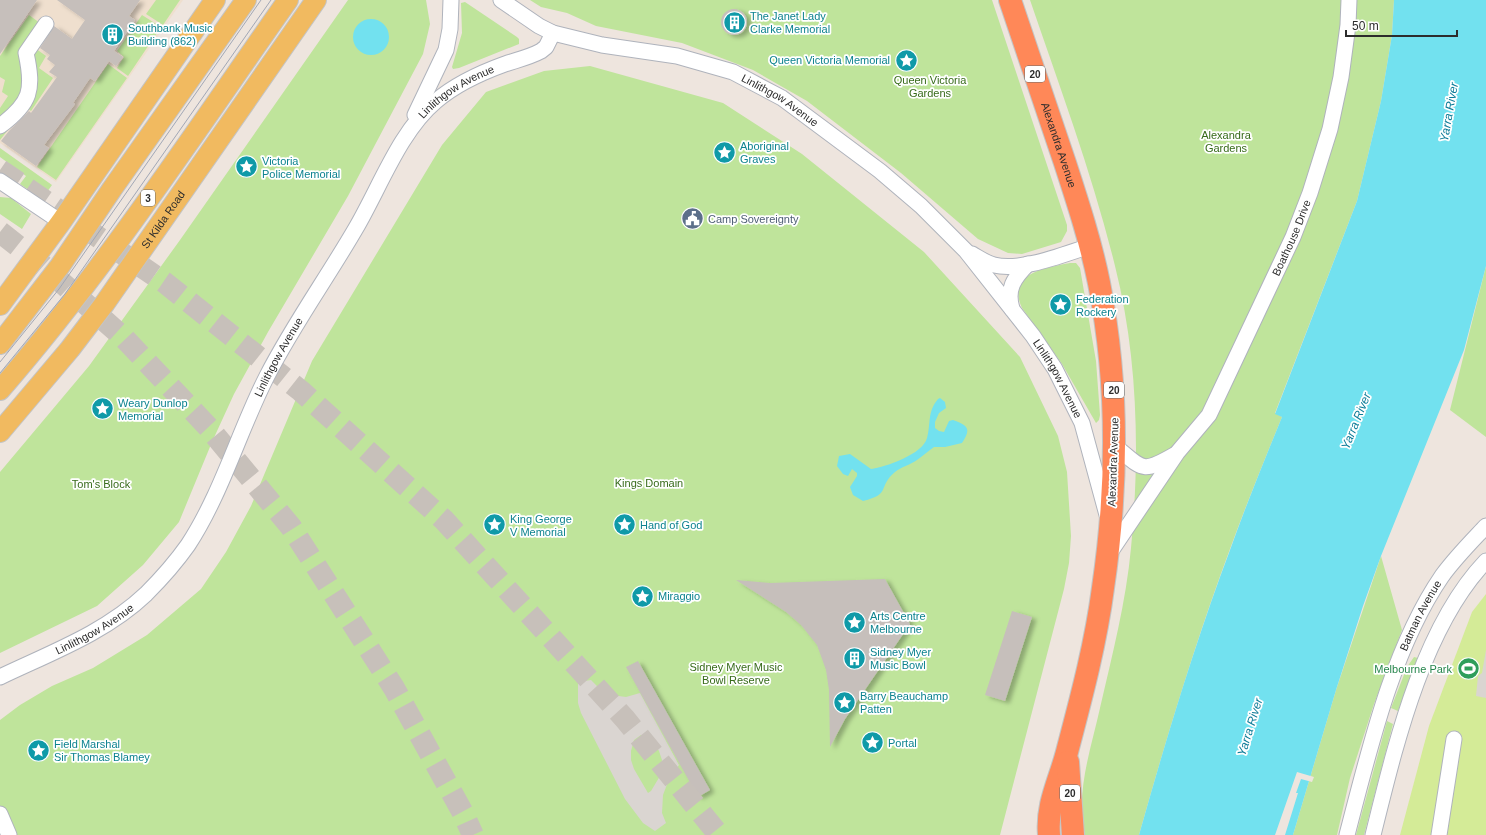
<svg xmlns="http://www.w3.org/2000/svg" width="1486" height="835" font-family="Helvetica,sans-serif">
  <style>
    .education { fill: #efdfce }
    .green { fill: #bfe49b }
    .pitch { fill: #d4eb97 }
    .plaza { fill: #dad5d1; fill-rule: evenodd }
    .water { fill: #72e1ef }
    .pier { fill: #eee5de }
    .building { fill: #c6bfbb; filter: url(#shadow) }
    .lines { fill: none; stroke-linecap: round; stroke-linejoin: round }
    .highway-tunnel { stroke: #c7c0ba; stroke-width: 22; stroke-dasharray: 22 11; stroke-linecap: butt }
    .minor-casing { stroke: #afb3bc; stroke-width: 17 }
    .major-casing { stroke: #c4c4c4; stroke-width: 22 }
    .highway-casing { stroke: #c4c4c4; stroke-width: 24 }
    .minor { stroke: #fff; stroke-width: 15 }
    .major { stroke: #f1ba60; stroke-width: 20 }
    .highway { stroke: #ff8858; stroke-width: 22 }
    .tram { stroke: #a1a7b6; stroke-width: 1 }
    .labels { text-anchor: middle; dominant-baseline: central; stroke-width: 3.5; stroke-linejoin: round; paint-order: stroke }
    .shield { fill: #fff; stroke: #6b6b6b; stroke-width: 1 }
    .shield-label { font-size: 10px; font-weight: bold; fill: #2c2c2c }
    .culture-label { font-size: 11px; fill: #0d838f; stroke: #fff; text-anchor: start }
    .park-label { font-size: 11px; fill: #376b1a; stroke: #fff }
    .street-label { font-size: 11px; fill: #2c2c2c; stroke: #fff }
    .service-label { font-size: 11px; fill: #4e5e75; stroke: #fff; text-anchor: start }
    .leisure-label { font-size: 11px; fill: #27864d; stroke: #fff; text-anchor: end }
    .water-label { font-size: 12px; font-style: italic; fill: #0d7c98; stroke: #fff }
  </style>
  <defs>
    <filter id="shadow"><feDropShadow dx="4.5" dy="2.5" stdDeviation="2" flood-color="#0004"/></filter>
  </defs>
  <rect width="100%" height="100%" fill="#eee5de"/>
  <!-- education -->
  <path class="education" d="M0 0H183L56 182 0 143Z"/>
  <!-- green -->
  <path class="green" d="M156 0H180L163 25 146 14Z
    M348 0H426L430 24 423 54 348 196 268 332 234 394 212 442 179 522 143 565 97 606 0 653V472L89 366 180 240Z
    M530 0H992L1067 225V231L1061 242 1022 254 1008 253 978 239 901 173 807 101 753 70 682 43 596 26 567 13 541 7Z
    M1030 0H1394L1392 35 1381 101 1357 201 1275 413 1282 417C1264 461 1246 505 1230 549 1195 643 1166 739 1139 835H1085C1075 793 1091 749 1100 708 1112 656 1126 602 1131 548 1140 455 1138 357 1115 266 1093 176 1060 88 1030 0Z
    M465 2 517 37 519 39V44L459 68 453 69 452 67 462 33 461 3Z
    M29 15 48 29 35 48 46 56 39 68 53 78 31 111 26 107 0 140V108L8 96 2 92 5 80 0 77V56Z
    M142 15 161 27 128 76 117 68 124 57 117 51Z
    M108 64 127 78 56 180 37 167Z
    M590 66 723 103 802 154 924 252 1020 357 1058 436 1067 472 1071 536 1069 563 1064 589 1000 835H0V720L20 705 52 686 93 668 147 635 201 589 226 552 251 506 312 361 442 145 486 92 544 71Z
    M0 148 52 185 42 199 20 184 26 176 0 157Z
    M0 197 11 198 31 214 22 229 0 214Z
    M1070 263H1076L1080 268 1096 361 1100 415 1099 420 1096 423 1062 364 1022 308C1006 273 1045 268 1070 263Z
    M1486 266V437L1450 410Z
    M1381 556 1402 630 1374 704 1350 778 1337 835H1293L1336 690Z
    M1414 657 1418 658 1398 711 1391 708 1407 667Z
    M1387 721 1393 724 1364 835H1356Z"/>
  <!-- pitch -->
  <path class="pitch" d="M1486 594V835H1400L1429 726 1472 612Z"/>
  <!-- plaza -->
  <path class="plaza" d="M1486 650V698L1476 696 1478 676 1482 673Z
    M591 680 601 690 611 695 626 697 640 693 679 765 669 779 663 795 662 813 666 823 655 831 643 823 625 799 581 713 578 703V682ZM641 735H647L652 739 659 751 662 760 660 776 651 791 648 793 634 769 631 760V751L634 740Z"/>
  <!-- water -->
  <path class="water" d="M1394 0H1486V266L1464 350 1381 556 1363 606 1336 690 1293 835H1139C1166 739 1195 643 1230 550 1246 505 1264 461 1282 417L1275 414 1357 201 1381 101 1392 35Z
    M353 37a18 18 0 1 1 36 0a18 18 0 1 1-36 0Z
    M940 398 945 402 946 408 939 413 935 422V428L939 431 944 432 949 421 953 420C969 426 971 429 962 443L945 447H934C928 451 923 456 917 460 910 465 901 467 895 472 877 487 892 494 863 501L853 495 850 487 857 476V473L852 469 848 476 843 474 837 466 839 456 850 454 871 469C886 467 923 454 927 438 931 424 927 412 938 399Z"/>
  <!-- pier -->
  <path class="pier" d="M1297 772 1314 777 1312 782 1301 779 1296 793H1298L1285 835H1275Z"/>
  <!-- building -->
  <path class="building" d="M0 0H37L0 54Z
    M57 0H140L129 16 135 20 114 51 123 57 116 66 109 61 95 81 90 78 73 103 75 104 44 145 49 148 36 166 1 141 9 131 29 111 31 113 57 77 49 72 55 65 47 59 50 55 40 48 54 26 72 39 85 20Z
    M721 22a13 13 0 1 1 26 0a13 13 0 1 1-26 0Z
    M885 579 910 624 845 719 830 747 829 690 826 670 817 645 801 625 786 612 736 580 770 583Z
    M1012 611 1032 617 1005 701 985 695Z
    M638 661 710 790 698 797 626 667Z"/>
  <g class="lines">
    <!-- highway-tunnel -->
    <path class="highway-tunnel" d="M0 170 164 282 301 391 444 520 625 719 719 835
      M0 232 42 265 124 338 209 428 291 527 394 688 463 813 473 835"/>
    <defs>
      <g id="minor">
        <path id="s1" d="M501 0 539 26 553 33 602 45 677 56 733 72 782 98 880 171 921 206 966 251 1033 336 1055 369 1082 423 1107 515"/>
        <path d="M415 115 446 50 450 29 451 0"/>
        <path d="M0 126C31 103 34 90 26 53L46 24"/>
        <path d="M0 181 61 222"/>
        <path d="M972 254C979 258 986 263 994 265 1021 272 1064 254 1090 246"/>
        <path d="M1012 309C1006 289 1014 278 1028 264"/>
        <path d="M1115 446C1143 469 1141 474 1174 455"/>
        <path id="s2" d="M1109 554 1177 453 1209 415 1293 237 1310 193 1330 129 1341 77 1348 25 1349 0"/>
        <path id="s3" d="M0 677C50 653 105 633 146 594 161 579 176 562 188 545 222 493 239 431 267 376 293 325 327 278 356 228 380 187 400 131 436 101 456 84 480 73 505 64 517 60 530 57 541 51L546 47 553 33"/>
        <path d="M0 814 9 835"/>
        <path id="s4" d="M1347 835C1369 751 1392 649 1442 576 1455 558 1471 542 1486 526"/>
        <path d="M1373 835C1395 747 1422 628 1486 561"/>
        <path d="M1439 835 1454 739"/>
      </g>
      <g id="major">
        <path d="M0 305 61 222 215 0"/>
        <path d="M0 344 60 266 112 189 246 0"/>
        <path d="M0 390C106 268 195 132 288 0"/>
        <path id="s5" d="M0 432 70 349 105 303 316 0"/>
      </g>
      <g id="highway">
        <path id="s6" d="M1010 0C1028 54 1047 109 1065 163 1078 203 1091 243 1099 283 1119 385 1118 486 1103 588 1096 642 1082 695 1068 748 1061 778 1046 803 1049 835"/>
        <path d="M1068 762 1073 835"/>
      </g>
    </defs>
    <!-- minor casing -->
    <use href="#minor" class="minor-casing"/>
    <!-- major casing -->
    <use href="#major" class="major-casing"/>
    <!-- highway casing -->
    <use href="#highway" class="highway-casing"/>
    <!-- minor -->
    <use href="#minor" class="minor"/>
    <!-- major -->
    <use href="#major" class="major"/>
    <!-- highway -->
    <use href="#highway" class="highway"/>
    <!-- tram -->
    <path class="tram" d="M0 362 59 289 261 0
      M0 373 65 294 271 0"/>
  </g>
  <!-- icons -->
  <defs>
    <symbol id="building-disc" viewBox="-11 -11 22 22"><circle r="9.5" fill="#0f9aa8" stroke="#fff"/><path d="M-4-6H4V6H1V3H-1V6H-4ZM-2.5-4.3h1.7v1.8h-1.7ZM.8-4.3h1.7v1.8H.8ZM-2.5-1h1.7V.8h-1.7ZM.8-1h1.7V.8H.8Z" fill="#fff"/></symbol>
    <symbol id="sight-disc" viewBox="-11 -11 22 22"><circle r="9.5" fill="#0f9aa8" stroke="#fff"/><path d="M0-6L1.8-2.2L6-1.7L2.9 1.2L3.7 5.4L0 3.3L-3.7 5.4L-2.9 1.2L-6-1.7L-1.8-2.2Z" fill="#fff"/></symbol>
    <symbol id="civic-disc" viewBox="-11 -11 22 22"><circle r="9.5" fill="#5c6f8a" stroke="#fff"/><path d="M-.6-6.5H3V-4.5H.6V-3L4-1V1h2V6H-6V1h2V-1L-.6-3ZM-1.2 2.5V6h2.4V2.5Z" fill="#fff"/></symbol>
    <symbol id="stadium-disc" viewBox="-11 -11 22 22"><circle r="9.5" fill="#2e9e5b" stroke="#fff"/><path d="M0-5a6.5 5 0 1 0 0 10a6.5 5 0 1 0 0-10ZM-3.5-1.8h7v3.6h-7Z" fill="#fff"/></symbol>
  </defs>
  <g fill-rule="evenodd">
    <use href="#building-disc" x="722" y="10" width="25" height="25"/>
    <use href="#building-disc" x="100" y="22" width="25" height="25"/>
    <use href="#sight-disc" x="894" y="48" width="25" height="25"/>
    <use href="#sight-disc" x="712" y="140" width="25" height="25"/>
    <use href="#sight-disc" x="234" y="154" width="25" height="25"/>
    <use href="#civic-disc" x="680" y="206" width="25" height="25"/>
    <use href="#sight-disc" x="1048" y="292" width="25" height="25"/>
    <use href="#sight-disc" x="90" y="396" width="25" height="25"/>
    <use href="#sight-disc" x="482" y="512" width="25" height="25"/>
    <use href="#sight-disc" x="612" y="512" width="25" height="25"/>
    <use href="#sight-disc" x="630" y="584" width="25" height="25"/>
    <use href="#sight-disc" x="842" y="610" width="25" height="25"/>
    <use href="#building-disc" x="842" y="646" width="25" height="25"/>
    <use href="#stadium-disc" x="1456" y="656" width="25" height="25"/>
    <use href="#sight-disc" x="832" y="690" width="25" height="25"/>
    <use href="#sight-disc" x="860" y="730" width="25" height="25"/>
    <use href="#sight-disc" x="26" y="738" width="25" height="25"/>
  </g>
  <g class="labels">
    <!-- shield labels -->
    <g class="shield">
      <rect x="1025" y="66" width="20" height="16" rx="3"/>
      <rect x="141" y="190" width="14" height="16" rx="3"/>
      <rect x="1104" y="382" width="20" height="16" rx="3"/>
      <rect x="1060" y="785" width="20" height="16" rx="3"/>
    </g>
    <g class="shield-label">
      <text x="1035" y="74">20</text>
      <text x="148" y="198">3</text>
      <text x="1114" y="390">20</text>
      <text x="1070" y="793">20</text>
    </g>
    <!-- culture labels -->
    <g class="culture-label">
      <text x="750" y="16">The Janet Lady<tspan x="750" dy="13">Clarke Memorial</tspan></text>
      <text x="128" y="28">Southbank Music<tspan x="128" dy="13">Building (862)</tspan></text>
      <text x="890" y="60" text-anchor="end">Queen Victoria Memorial</text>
      <text x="740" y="146">Aboriginal<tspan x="740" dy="13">Graves</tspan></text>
      <text x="262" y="161">Victoria<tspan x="262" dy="13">Police Memorial</tspan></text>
      <text x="1076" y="299">Federation<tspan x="1076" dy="13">Rockery</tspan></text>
      <text x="118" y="403">Weary Dunlop<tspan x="118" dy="13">Memorial</tspan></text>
      <text x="510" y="519">King George<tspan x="510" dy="13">V Memorial</tspan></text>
      <text x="640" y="525">Hand of God</text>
      <text x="658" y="596">Miraggio</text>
      <text x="870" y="616">Arts Centre<tspan x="870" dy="13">Melbourne</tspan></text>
      <text x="870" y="652">Sidney Myer<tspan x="870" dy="13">Music Bowl</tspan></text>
      <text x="860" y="696">Barry Beauchamp<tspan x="860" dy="13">Patten</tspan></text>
      <text x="888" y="743">Portal</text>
      <text x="54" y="744">Field Marshal<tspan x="54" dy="13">Sir Thomas Blamey</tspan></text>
    </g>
    <!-- park labels -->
    <g class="park-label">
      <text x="930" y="80">Queen Victoria<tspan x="930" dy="13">Gardens</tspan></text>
      <text x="1226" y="135">Alexandra<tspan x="1226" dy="13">Gardens</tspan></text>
      <text x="649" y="483">Kings Domain</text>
      <text x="101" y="484">Tom's Block</text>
      <text x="736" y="667">Sidney Myer Music<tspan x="736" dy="13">Bowl Reserve</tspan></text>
    </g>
    <!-- street labels -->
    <g class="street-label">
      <text stroke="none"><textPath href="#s3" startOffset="766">Linlithgow Avenue</textPath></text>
      <text stroke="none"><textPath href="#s1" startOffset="301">Linlithgow Avenue</textPath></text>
      <text stroke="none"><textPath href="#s6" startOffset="153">Alexandra Avenue</textPath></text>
      <text stroke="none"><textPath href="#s5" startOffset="268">St Kilda Road</textPath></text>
      <text stroke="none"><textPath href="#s2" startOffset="367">Boathouse Drive</textPath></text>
      <text stroke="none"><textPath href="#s3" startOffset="442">Linlithgow Avenue</textPath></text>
      <text stroke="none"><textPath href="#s1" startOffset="699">Linlithgow Avenue</textPath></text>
      <text transform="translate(1113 462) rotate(-88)">Alexandra Avenue</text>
      <text stroke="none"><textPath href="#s4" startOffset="232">Batman Avenue</textPath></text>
      <text stroke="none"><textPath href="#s3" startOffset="106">Linlithgow Avenue</textPath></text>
    </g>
    <!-- service labels -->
    <g class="service-label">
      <text x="708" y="219">Camp Sovereignty</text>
    </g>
    <!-- leisure labels -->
    <g class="leisure-label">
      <text x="1452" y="669">Melbourne Park</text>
    </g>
    <!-- water labels -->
    <g class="water-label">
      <text transform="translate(1449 112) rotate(-80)">Yarra River</text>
      <text transform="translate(1356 421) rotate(-68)">Yarra River</text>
      <text transform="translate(1250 727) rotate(-73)">Yarra River</text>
    </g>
  </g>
  <!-- scale -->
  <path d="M1346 30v6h111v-6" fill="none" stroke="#2c2c2c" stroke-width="2"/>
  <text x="1352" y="30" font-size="12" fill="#2c2c2c" stroke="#ffffff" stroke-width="3" paint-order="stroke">50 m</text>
</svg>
